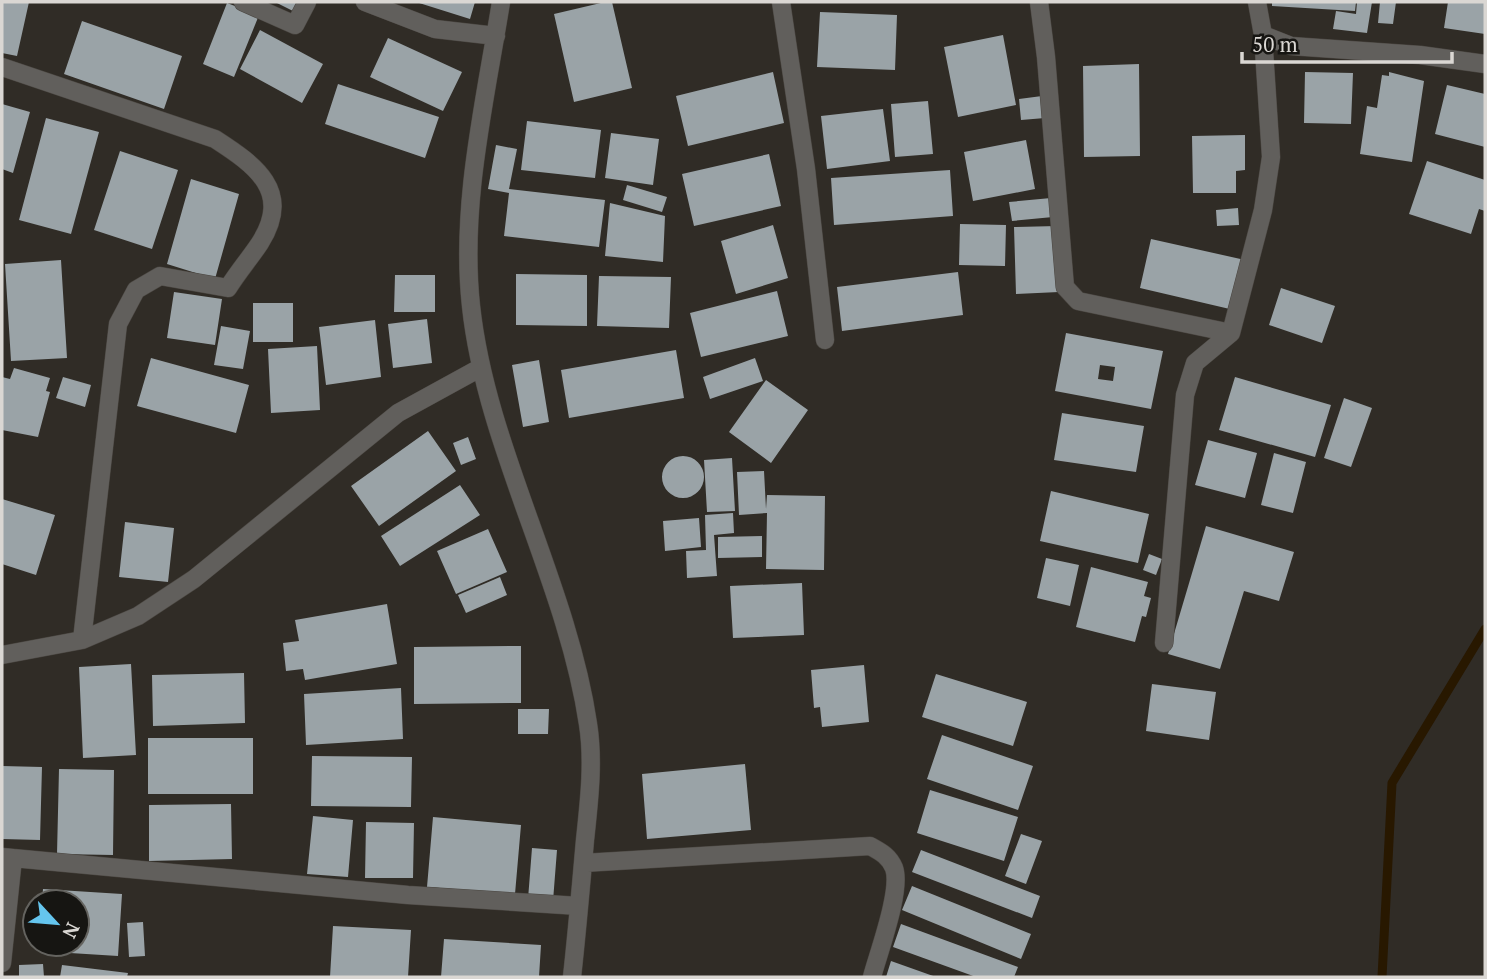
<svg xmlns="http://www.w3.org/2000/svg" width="1487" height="979" font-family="'PT Serif',serif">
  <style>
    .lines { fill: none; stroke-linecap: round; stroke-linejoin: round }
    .stream { stroke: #281800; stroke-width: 9 }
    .building { fill: #9aa3a7; fill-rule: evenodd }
    .street-casing { stroke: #4b4742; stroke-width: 19 }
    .street { stroke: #615f5c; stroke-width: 18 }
  </style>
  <rect width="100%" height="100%" fill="#302c26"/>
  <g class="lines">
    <!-- stream -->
    <path class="stream" d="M1382 977 1392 783 1485 629"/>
  </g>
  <!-- building -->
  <path class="building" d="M2 2H29L17 56 2 53Z
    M275 2H298L293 11Z
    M416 2H475L470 19Z
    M605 2H612L632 88 574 102 554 14Z
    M1272 2H1356L1355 11 1272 6Z
    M1357 2H1372L1367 33 1333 29 1336 11 1356 14Z
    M1380 2H1396L1393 24 1378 23Z
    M1448 2H1485V34L1444 28Z
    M227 3 259 15 234 77 203 64Z
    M820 12 897 15 895 70 817 67Z
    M82 21 182 56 164 109 64 74Z
    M260 30 323 64 302 103 240 69Z
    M1003 35 1016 105 958 117 944 47Z
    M388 38 462 72 443 111 370 77Z
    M1139 64 1140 156 1084 157 1083 66Z
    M773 72 784 123 688 146 676 96Z
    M1305 72 1353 73 1351 124 1304 123Z
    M1389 72 1424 81 1412 162 1360 154 1367 106 1377 108 1382 75 1389 76Z
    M338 84 439 117 425 158 325 124Z
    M1447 85 1485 94V147L1435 134Z
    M1042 96 1045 118 1021 120 1019 99Z
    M928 101 933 154 895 157 891 104Z
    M2 104 30 112 13 173 2 169Z
    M883 109 890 161 827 169 821 116Z
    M46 118 99 132 71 234 19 220Z
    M527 121 601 130 595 178 521 170Z
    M611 133 659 139 653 185 605 178Z
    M1245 135V170L1236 171V193H1193L1192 136Z
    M1026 140 1035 189 973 201 964 152Z
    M496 145 517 149 509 189 605 200 599 247 504 236 509 193 488 189Z
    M120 151 178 170 152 249 94 230Z
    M769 154 781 206 694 226 682 174Z
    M1427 161 1485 180V211L1479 209 1471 234 1409 214Z
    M950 170 953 216 834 225 831 178Z
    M191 179 239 194 215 279 167 264Z
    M627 185 667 197 662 212 623 200Z
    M1051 198 1053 217 1012 221 1009 202Z
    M610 203 665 216 663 262 605 256Z
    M1238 208 1239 225 1217 226 1216 210Z
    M960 224 1006 225 1005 266 959 265Z
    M773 225 788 278 736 294 721 241Z
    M1057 226 1059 292 1016 294 1014 227Z
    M1151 239 1245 260 1234 310 1140 288Z
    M61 260 67 358 11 361 5 264Z
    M958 272 963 315 842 331 837 287Z
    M516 274 587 275V326L516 325Z
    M395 275H435V312H394Z
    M599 276 671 277 669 328 597 326Z
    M1281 288 1335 306 1322 343 1269 325Z
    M777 291 788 336 701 357 690 313Z
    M174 292 222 299 215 345 167 338Z
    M253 303H293V342H253Z
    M427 319 432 363 393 368 388 324Z
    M375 320 381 377 326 385 319 327Z
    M221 326 250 331 243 369 214 365Z
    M1066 333 1163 351 1151 409 1055 391ZM1100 365 1115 367 1113 381 1098 379Z
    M317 346 320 410 271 413 268 349Z
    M676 350 684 398 569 418 561 370Z
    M151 358 249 385 236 433 137 406Z
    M755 358 763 381 710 399 703 377Z
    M539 360 549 422 523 427 512 365Z
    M14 368 50 378 46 391 50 392 38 437 2 430V377L10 379Z
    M63 377 91 385 85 407 56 398Z
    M1235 377 1331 405 1315 457 1219 430Z
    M766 380 808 410 771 463 729 432Z
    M1344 398 1372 408 1351 467 1324 458Z
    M1062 413 1144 426 1136 472 1054 460Z
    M428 431 456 471 379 526 351 486Z
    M468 437 476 459 461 465 453 443Z
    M1208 440 1257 453 1245 498 1195 485Z
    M1274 453 1306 462 1293 513 1261 505Z
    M662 477a21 21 0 1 1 42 0a21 21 0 1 1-42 0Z
    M732 458 735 511 707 512 704 460Z
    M764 471 766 509 767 495 825 496 824 570 766 569 767 513 739 515 737 472Z
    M460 485 480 515 400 566 381 536Z
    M1051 491 1149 514 1138 563 1040 541Z
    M2 499 55 515 36 575 2 564Z
    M733 513 734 533 714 535 717 576 687 578 686 551 706 550 705 515Z
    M699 518 701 547 665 551 663 521Z
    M125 522 174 528 168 582 119 577Z
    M1206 526 1294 552 1279 601 1244 591 1220 669 1168 654Z
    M488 529 507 572 456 594 437 551Z
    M762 536V557L718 558V537Z
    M1149 554 1162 559 1156 575 1143 570Z
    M1046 558 1079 565 1070 606 1037 598Z
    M1091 567 1148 582 1144 596 1151 598 1146 617 1142 616 1135 642 1076 627Z
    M500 577 507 595 466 613 458 595Z
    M802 583 804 635 733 638 730 586Z
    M387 604 397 664 305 680 303 669 286 671 283 643 299 641 295 620Z
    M521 646V703L414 704V647Z
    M131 664 136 755 83 758 79 667Z
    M864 665 869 722 822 727 820 707 814 708 811 670Z
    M244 673 245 723 153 726 152 675Z
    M936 674 1027 702 1013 746 922 717Z
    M1152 684 1216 692 1209 740 1146 731Z
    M401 688 403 739 306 745 304 694Z
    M518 709H549L548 734H518Z
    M942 735 1033 766 1018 810 927 779Z
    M148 738H253V794H148Z
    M312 756 412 757 411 807 311 806Z
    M745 764 751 830 647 839 642 774Z
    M2 766 42 767 40 840 2 839Z
    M59 769 114 770 113 855 57 854Z
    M930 790 1018 817 1004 861 917 833Z
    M231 804 232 859 149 861V805Z
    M313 816 353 820 348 877 307 874Z
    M433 817 521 825 515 894 427 887Z
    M366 822 414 823 413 878H365Z
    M1021 834 1042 841 1026 884 1005 876Z
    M532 848 557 850 553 901 528 899Z
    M921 850 1040 896 1032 918 912 872Z
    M912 886 1031 934 1021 959 902 910Z
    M43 889 122 894 118 956 38 951 39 944H77V902H42Z
    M143 922 145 956 129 957 127 923Z
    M901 924 1018 967 1014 977H976L893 947Z
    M333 926 411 930 408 977H330Z
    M444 939 541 945 539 977H441Z
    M891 961 936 977H886Z
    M43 964 44 977H19V965Z
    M62 965 128 973 127 977H60Z"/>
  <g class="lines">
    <defs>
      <path id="street" d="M243 2 295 25 307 2
        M365 2 435 29 496 36
        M501 2C485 102 460 205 471 306 486 447 567 582 588 724 594 762 589 802 585 840 581 886 577 932 572 977
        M781 2 806 169 825 340
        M1039 2 1046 57 1065 287 1078 301 1231 333
        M1263 35 1291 46 1420 55 1485 64
        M2 67 215 139C255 165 293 191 260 243 250 258 238 272 228 288L160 276 136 290 118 324 82 640
        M1164 643 1185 395 1195 363 1231 333 1263 210 1271 157 1263 35 1257 2
        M2 655 82 640 138 616 194 579 398 413 480 368
        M2 857 408 895 579 906
        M583 863 870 846C881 852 889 856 894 868 902 890 878 954 872 977
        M2 963 13 858"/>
    </defs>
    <!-- street casing -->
    <use href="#street" class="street-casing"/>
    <!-- street -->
    <use href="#street" class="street"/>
  </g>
  <!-- border -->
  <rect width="1487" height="979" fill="none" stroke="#dad7d3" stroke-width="7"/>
  <!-- north arrow -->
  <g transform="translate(56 923) rotate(116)"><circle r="33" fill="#161512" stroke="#64635f" stroke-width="2"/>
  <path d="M0-5L12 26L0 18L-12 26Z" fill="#65c5ee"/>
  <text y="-10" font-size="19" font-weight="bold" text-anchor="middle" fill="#dad7d3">N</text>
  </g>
  <!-- scale -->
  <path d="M1242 52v10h210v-10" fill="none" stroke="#dad7d3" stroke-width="3.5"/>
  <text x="1252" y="52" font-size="21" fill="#dad7d3" stroke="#161512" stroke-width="5" paint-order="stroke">50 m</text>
</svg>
